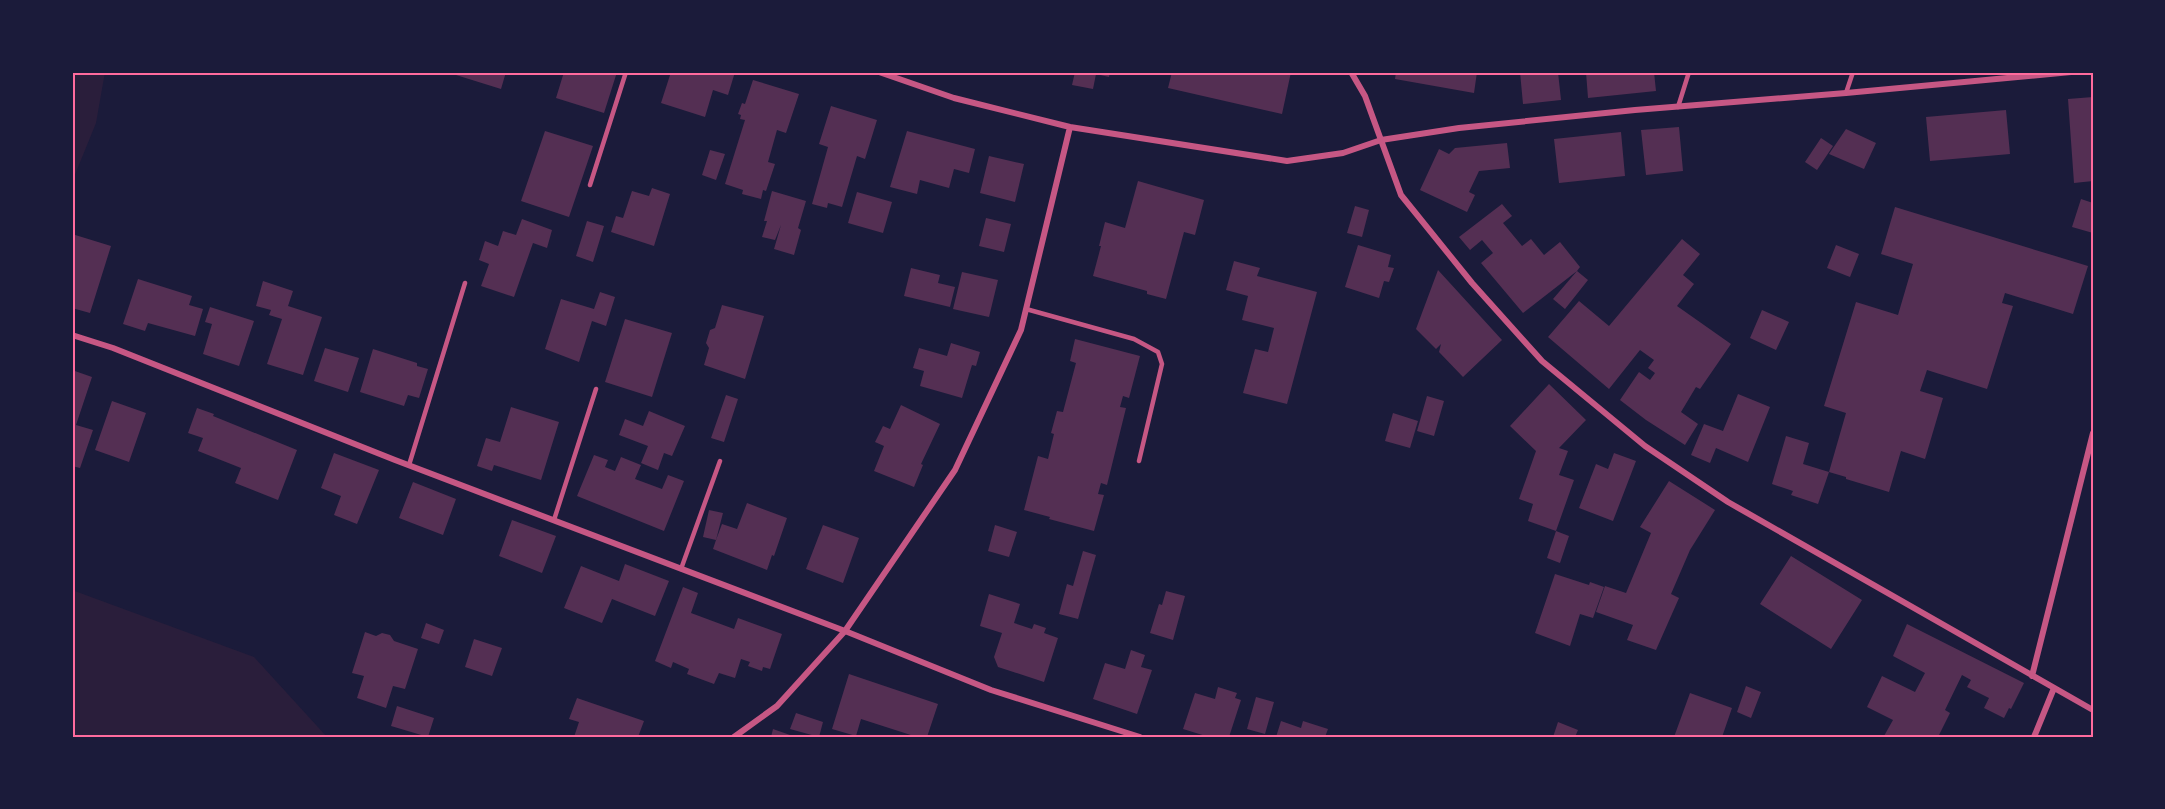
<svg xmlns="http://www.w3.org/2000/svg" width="2165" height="809" font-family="Barlow,sans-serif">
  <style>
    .green { fill: #2a1e3b }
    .building { fill: #542f53 }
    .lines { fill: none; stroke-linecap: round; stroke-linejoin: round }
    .service { stroke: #c65784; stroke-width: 4.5 }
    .minor { stroke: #c65784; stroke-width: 6 }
    .neatline { fill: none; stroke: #ff6b9d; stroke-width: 2 }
  </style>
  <rect width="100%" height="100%" fill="#1b1b3a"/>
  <!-- green -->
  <path class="green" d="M72 72H105L96 123 72 182Z
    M72 590 254 657 327 737H72Z"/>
  <!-- building -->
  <path class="building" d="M457 72H506L501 89 456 75Z
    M564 72H617L604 113 556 98Z
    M671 72H735L728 95 713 90 705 117 661 103Z
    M1075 72H1110L1109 77 1096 74 1093 89 1072 85Z
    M1172 72H1291L1282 114 1168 88Z
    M1396 72H1477L1474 93 1395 79Z
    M1520 72H1558L1561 100 1523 104Z
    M1586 72H1654L1656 91 1588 98Z
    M753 80 799 94 786 133 777 130 768 162 775 164 766 191 763 190 761 199 742 194 743 190 725 184 745 120 740 119 741 115 738 114 742 103 745 104Z
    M2093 97V181L2074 183 2068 99Z
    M831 106 877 120 865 159 857 156 842 207 828 203 827 208 812 204 828 147 819 144Z
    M2006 110 2010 154 1930 161 1926 117Z
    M1679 127 1683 171 1646 175 1641 130Z
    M1846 129 1876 143 1864 169 1829 154Z
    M545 131 593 146 569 217 521 201Z
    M907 131 975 149 969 173 954 169 949 188 920 180 917 194 890 187Z
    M1621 132 1625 176 1559 183 1554 139Z
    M1821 138 1833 146 1817 170 1805 162Z
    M1507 143 1510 168 1479 171 1469 192 1475 195 1467 212 1420 190 1439 149 1449 154 1455 148Z
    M710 150 725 154 716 180 702 175Z
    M989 156 1024 164 1015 202 980 193Z
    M1138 181 1204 200 1195 235 1184 232 1166 299 1147 294V291L1093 276 1101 246H1099L1105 222 1125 228Z
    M652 188 670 194 654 246 611 232 616 216 623 218 632 191 649 196Z
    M772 191 806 201 798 228 801 230 794 255 774 249 781 225 775 240 762 237 767 221H764Z
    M857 192 892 202 883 233 848 223Z
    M2081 199 2093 203V233L2072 227Z
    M1502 204 1512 216 1503 223 1522 246 1531 239 1544 255 1560 242 1580 267 1577 271 1588 280 1565 309 1553 299 1577 271 1523 313 1481 263 1493 253 1482 240 1470 250 1459 237Z
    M1355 206 1369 210 1362 237 1347 233Z
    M1895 207 2088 266 2073 314 2005 293 2002 303 2013 306 1987 389 1927 370 1920 391 1943 398 1925 459 1901 451 1889 492 1846 479V477L1829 472 1818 504 1791 495 1793 491 1772 484 1786 436 1809 443 1803 464 1829 472 1846 413 1824 406 1856 302 1898 315 1913 264 1881 254Z
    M986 218 1011 224 1004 252 979 246Z
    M522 219 552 230 547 248 533 243 514 297 481 286 489 264 479 260 485 241 498 246 503 231 516 235Z
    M587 221 604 226 593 262 576 256Z
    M72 234 111 246 90 313 72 308Z
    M1682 239 1700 254 1683 275 1694 284 1677 306 1731 344 1700 389 1696 387 1681 412 1698 424 1685 445 1646 420 1620 400 1639 372 1650 380 1655 373 1648 368 1654 360 1640 350 1609 389 1548 337 1579 301 1609 326Z
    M1358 245 1391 255 1388 267 1394 268 1389 282 1384 281 1379 298 1345 287Z
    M1836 245 1859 254 1850 277 1827 268Z
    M1234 261 1260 268 1257 276 1317 292 1287 404 1243 393 1255 349 1268 352 1274 328 1242 320 1248 296 1226 290Z
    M911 268 940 275 938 283 955 287 950 307 904 296Z
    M1438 270 1502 340 1463 377 1439 352 1441 344 1436 349 1416 329Z
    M962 272 998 280 989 317 953 309Z
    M138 279 192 296 189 305 203 309 195 336 148 323 145 331 123 324Z
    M263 281 293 291 288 306 322 317 303 375 267 364 282 319 269 315 271 310 256 306Z
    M600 292 615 297 606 326 592 321 579 362 545 349 561 299 594 309Z
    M722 305 764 316 745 379 704 365 709 348 706 343 710 330 715 328Z
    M210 307 254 321 239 366 203 354 212 324 205 322Z
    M1762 310 1789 322 1776 350 1750 338Z
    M625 319 672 333 652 397 605 382Z
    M1075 339 1140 356 1129 398 1123 396 1120 407 1126 408 1107 485 1101 483 1098 494 1104 495 1094 531 1049 519 1050 517 1024 510 1038 456 1048 459 1054 434 1051 433 1057 411 1063 412 1076 363 1070 361Z
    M951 343 980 352 976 366 972 365 962 398 920 386 924 371 913 368 919 348 947 356Z
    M325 348 359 358 348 392 314 381Z
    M373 349 417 363V366L428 369 419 398 408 395 404 406 360 392Z
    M72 370 92 377 76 425 93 430 80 468 72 466Z
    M1549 384 1586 420 1559 448 1568 451 1559 475 1574 480 1556 531 1528 521 1533 504 1519 499 1536 451 1510 426Z
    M1738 394 1770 407 1748 462 1716 448 1710 463 1691 455 1704 424 1723 431Z
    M726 395 738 399 724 442 711 438Z
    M1427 396 1444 401 1434 436 1417 431Z
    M112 401 146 413 129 462 95 450Z
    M901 405 940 424 921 464 923 465 914 487 874 471 884 446 875 442 883 426 890 429Z
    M511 407 559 422 541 480 494 465 492 471 477 466 486 438 500 442Z
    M197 408 214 414 213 416 297 450 278 500 235 483 241 468 198 451 203 438 188 433Z
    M649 411 685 426 672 456 664 453 658 470 641 463 648 446 619 435 625 419 643 426Z
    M1393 413 1418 421 1410 448 1385 441Z
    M334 453 379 470 357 524 334 515 341 496 321 488Z
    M1614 453 1636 461 1613 521 1579 508 1596 464 1608 469Z
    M594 455 608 460 605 467 615 471 621 457 641 465 635 479 662 489 668 475 684 481 664 531 577 496Z
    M1669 481 1715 510 1690 550 1671 594 1679 598 1656 650 1627 640 1633 625 1596 612 1605 586 1626 593 1651 533 1640 527Z
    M413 482 456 499 443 535 399 518Z
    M747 503 787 518 774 556 772 555 767 570 713 549 716 540 703 537 709 510 723 513 716 540 722 524 737 529Z
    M512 520 556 536 542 573 499 556Z
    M823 525 859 538 843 583 806 569Z
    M995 525 1017 532 1009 557 988 551Z
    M1556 531 1569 536 1560 563 1547 558Z
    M1083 551 1096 555 1078 619 1059 614 1067 584 1073 586Z
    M1791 556 1862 600 1831 649 1760 604Z
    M625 564 669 581 655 616 612 599 602 623 564 608 581 566 619 581Z
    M1555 574 1589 585 1590 582 1604 587 1593 618 1580 614 1570 646 1535 633Z
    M683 587 698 593 691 613 734 629 738 618 782 634 770 669 763 667 762 671 748 666 750 662 741 659 735 678 719 673 714 684 687 674 689 669 673 662 671 668 655 661Z
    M1166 591 1185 596 1173 640 1150 633 1159 604 1162 605Z
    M989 594 1020 604 1014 623 1032 629 1034 624 1046 628 1044 633 1058 638 1044 682 998 667 994 657 1002 633 980 626Z
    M426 623 444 630 439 644 421 638Z
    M1907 624 2024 683 2011 709 2009 708 2004 718 1984 708 1989 698 1967 687 1971 680 1962 675 1945 710 1950 713 1938 737 1884 736 1893 720 1867 707 1882 676 1915 692 1925 673 1893 656Z
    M365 632 376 636 382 633 390 635 394 641 418 649 405 689 393 686 386 708 357 698 364 676 352 673Z
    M474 639 502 648 492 676 465 667Z
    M1131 650 1145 655 1141 667 1152 670 1137 714 1093 699 1105 663 1125 669Z
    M849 674 938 704 927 737H917L861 719 856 736 832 729Z
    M1746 686 1761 692 1751 718 1737 712Z
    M1218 687 1237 693 1235 698 1241 700 1229 737H1209L1183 729 1195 693 1215 699Z
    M1690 693 1732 708 1722 737H1674Z
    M1256 697 1274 702 1265 734 1247 729Z
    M577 698 644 721 638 737H574L579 722 569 719Z
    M397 706 434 718 428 737 391 726Z
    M796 713 823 722 819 737 790 729Z
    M1281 721 1301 728 1303 721 1328 729 1325 737H1276Z
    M1558 722 1578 730 1575 737H1553Z
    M773 729 790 735V737H771Z"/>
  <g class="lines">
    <!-- service -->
    <path class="service" d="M1846 93 1853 72
      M1678 107 1689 72
      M590 185 626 72
      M1026 309 1134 339 1158 352 1162 364 1139 461
      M409 465 465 283
      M554 520 596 389
      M681 569 720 461"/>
    <!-- minor -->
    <path class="minor" d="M879 72 954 98 1070 127 1287 161 1343 153 1381 140 1459 128 1635 110 1846 93 2071 72
      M1351 72 1365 96 1401 195 1472 283 1542 361 1645 446 1728 502 2093 710
      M72 335 113 348 395 460 845 631 991 690 1140 737
      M2032 676 2093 433
      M734 737 777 706 845 631 955 470 1021 330 1070 127
      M2034 737 2054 688"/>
  </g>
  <!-- border -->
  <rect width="2165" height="809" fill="none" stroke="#1b1b3a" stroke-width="147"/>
  <rect x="74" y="74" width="2018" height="662" class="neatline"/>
</svg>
